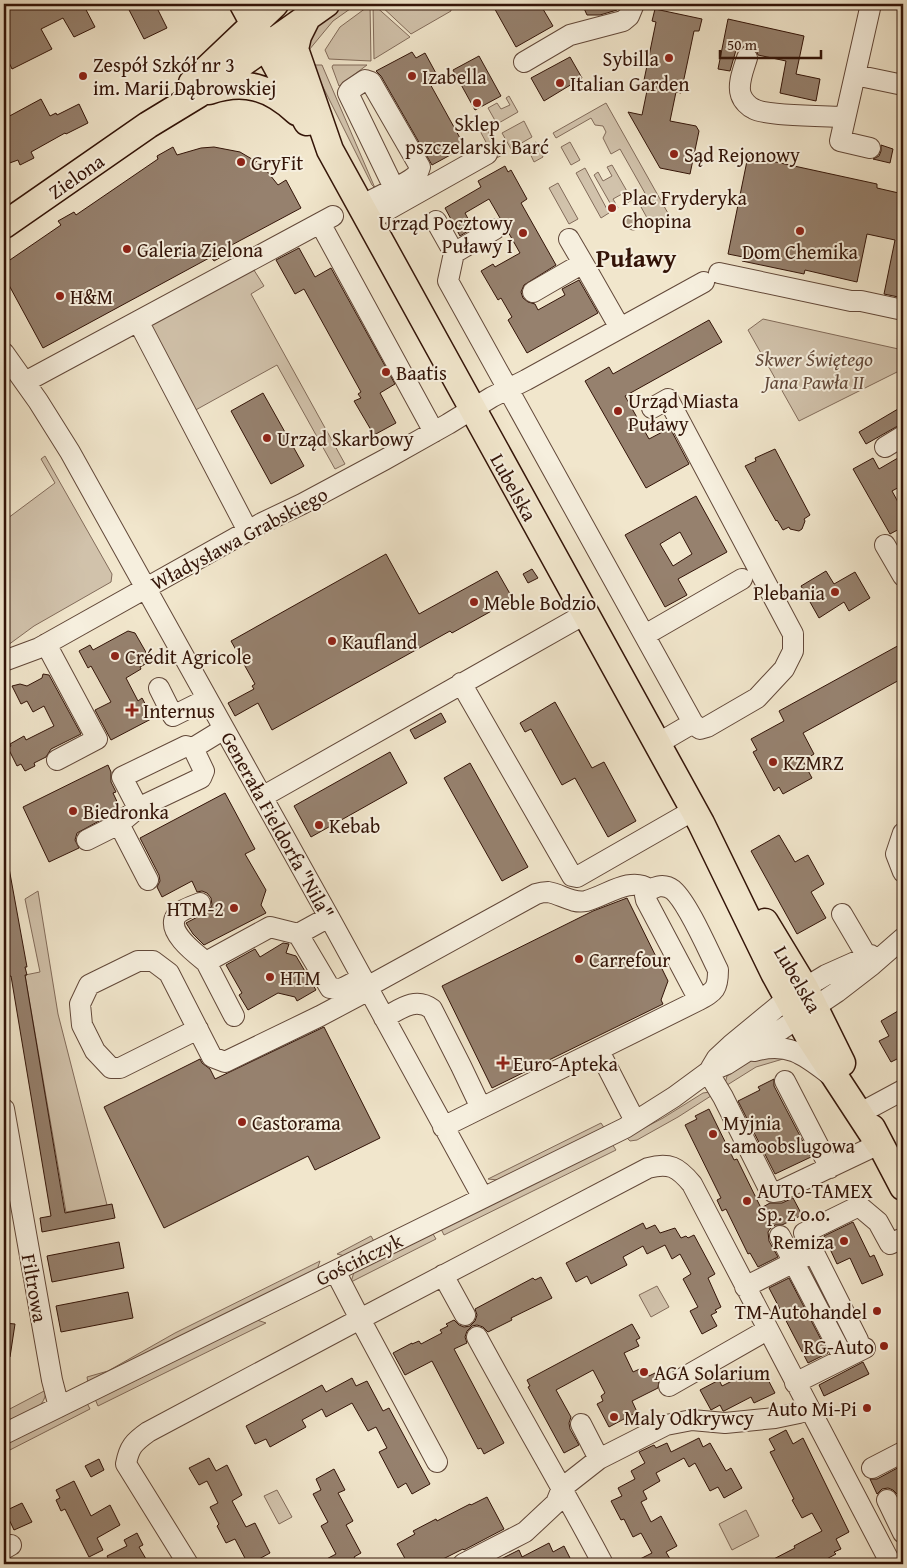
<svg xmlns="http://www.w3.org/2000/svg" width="907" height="1568" font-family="'Gentium Book Plus',serif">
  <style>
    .green { fill: #d1c2ab; stroke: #826b5a }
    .water { fill: #b09f89; stroke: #7e6755 }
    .building { fill: #96816e; stroke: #331408; fill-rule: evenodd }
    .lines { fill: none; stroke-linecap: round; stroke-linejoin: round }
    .minor-casing { stroke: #624839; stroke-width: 22 }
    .major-casing { stroke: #331408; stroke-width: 29 }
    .minor { stroke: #f6efde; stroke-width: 20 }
    .major { stroke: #f1e6cc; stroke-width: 26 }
    .poi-dot { fill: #8f2418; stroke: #f6efde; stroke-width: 2 }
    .labels { text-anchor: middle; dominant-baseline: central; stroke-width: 4; stroke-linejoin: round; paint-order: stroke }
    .poi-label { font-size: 20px; fill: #331408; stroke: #f6efde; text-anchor: start }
    .street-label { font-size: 20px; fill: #331408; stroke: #f6efde }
    .park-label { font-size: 20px; font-style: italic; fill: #624839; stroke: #f6efde }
    .district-label { font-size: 25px; font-weight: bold; fill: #331408; stroke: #f6efde }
  </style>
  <rect width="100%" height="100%" fill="#f1e6cc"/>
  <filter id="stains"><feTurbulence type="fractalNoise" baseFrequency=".004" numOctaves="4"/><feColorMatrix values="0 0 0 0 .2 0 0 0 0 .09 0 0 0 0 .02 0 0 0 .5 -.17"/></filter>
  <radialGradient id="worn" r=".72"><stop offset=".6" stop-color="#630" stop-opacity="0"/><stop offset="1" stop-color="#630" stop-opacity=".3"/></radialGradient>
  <!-- green -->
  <path class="green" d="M344 4H357L333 21 309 50C309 28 327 16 344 4Z
    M373 4 410 37 374 59Z
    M379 4H450L451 11 411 34Z
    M370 5 371 61 329 59 325 50 340 27Z
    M312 65H322L375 188 372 185Z
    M333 65H367L339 86 332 67Z
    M509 96 518 112 497 124 488 108 497 103 501 109 510 105 506 98Z
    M606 103 669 215 651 225 641 207 650 202 620 149 611 154 603 138 606 132 603 126 595 125 591 118 556 138 553 133Z
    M524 121 532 137 511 149 502 133Z
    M485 126 502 155 495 159 479 129Z
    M536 142 543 157 534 162 527 147Z
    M570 142 580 160 571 165 561 147Z
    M612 165 632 200 627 203 622 194 613 199 618 208 614 210 594 175 598 172 603 181 612 176 607 167Z
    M585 168 609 213 601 218 576 173Z
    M558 183 578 219 569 224 549 188Z
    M252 267 264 286 251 294 345 464 335 469 277 365 192 412 151 325Z
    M763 319 903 350V369L799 421 748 330Z
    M45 456 112 574 111 582 34 626 4 648V521L55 483 41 459Z
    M38 891 58 1014 107 1205 66 1212 25 975 40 972 25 899Z
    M786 1055 783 1059 756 1067 724 1087 727 1076 752 1060Z
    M710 1092 714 1094 678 1117 637 1140 630 1141 627 1138V1137L663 1118 703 1093Z
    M601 1123 605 1129 498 1180 488 1179Z
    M612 1144 616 1150 444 1235 441 1229Z
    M433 1234 436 1239 351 1282 354 1272Z
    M371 1236 375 1243 345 1256 337 1254Z
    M320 1261 317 1270 88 1383 87 1377 108 1371 175 1333Z
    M657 1286 669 1307 651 1317 639 1295Z
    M257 1320 266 1323 98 1406 95 1399Z
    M46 1390C46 1411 20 1417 4 1425V1412Z
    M87 1403 90 1409 4 1453V1444Z
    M277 1490 292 1517 279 1524 264 1496Z
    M746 1510 759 1536 732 1550 719 1524Z"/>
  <!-- water -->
  <path class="water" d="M625 222a8 8 0 1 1 16 0a8 8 0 1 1-16 0Z"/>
  <!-- building -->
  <path class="building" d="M9 4H83L95 27 74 37 63 18 41 29 52 49 12 69 4 52V7Z
    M126 4H155L167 28 144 39Z
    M492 4H540L553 26 516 47Z
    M582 4H621L617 10 600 15H587Z
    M655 9 702 19 699 31H694L681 93 676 92 670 121 696 126 699 131 690 174 660 168 628 112 642 115 648 86 643 85 656 22 652 21Z
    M728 19 804 36 796 74 820 79 816 101 780 93 786 61 758 55 756 50 751 47H744L736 50 730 71 718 69Z
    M412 52 416 58 425 53 438 77 429 82 465 147 432 165 381 76 376 71Z
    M479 56 501 96 475 110 453 70Z
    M570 57 582 78 544 101 531 78Z
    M41 99 50 116 56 113 57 115 79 104 88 123 66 134 65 133 31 152 34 158 20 165 18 160 4 165V119Z
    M881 145 893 149 890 163 873 159 879 156 881 151Z
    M173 147 177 155 201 148 214 147 240 152 262 165 278 185 286 180 301 208 228 247 230 252 214 261 211 257 43 348 4 276V264L61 225 58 221 74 212 76 215 158 159 157 156Z
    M748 156 877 184V188L903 194V298L884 294 895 240 867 234 857 282 805 270 804 274 742 261 743 257 728 254Z
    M505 166 508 172 511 170 527 199 521 203 556 265 524 285 521 292 523 298 528 302 535 304 538 310 565 295 562 289 579 280 598 313 527 353 508 320 512 317 501 298 498 300 481 271 493 264 495 267 520 253 507 230 505 223 500 218 489 199 465 213 473 228 460 236 445 208 481 187 478 181Z
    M299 248 315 277 331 268 395 384 380 393 396 423 374 435 354 401 361 398 358 394 361 392 304 289 295 294 276 260Z
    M709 320 722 342 625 396 649 439 670 428 689 464 646 488 585 381 609 367 613 374Z
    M263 393 304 466 271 484 231 411Z
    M903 406V423L866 444 859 432Z
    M775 449 810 515 804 519 805 521 802 529 799 531 790 529 789 527 783 530 777 520 776 521 745 466 756 461 755 458Z
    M903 455V485L892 491 903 511V527L890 534 853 469 873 458 879 469Z
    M696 496 727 552 678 579 687 595 665 607 625 535ZM680 532 692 554 673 566 660 544Z
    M386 554 419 614 497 571 513 599 452 633 450 631 272 730 258 703 235 716 228 703 254 689 252 686 255 684 231 641Z
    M532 569 538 578 528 583 523 574Z
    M826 571 834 584 855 572 870 598 849 611 844 602 819 618 801 586Z
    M128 631 135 633 151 661 140 667 141 669 126 678 138 701 142 698 153 718 111 740 95 710 111 702 91 666 88 668 79 651 90 645 93 650Z
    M903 643V678L803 733 814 754 803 761 812 778 783 794 779 787 774 791 753 752 757 750 751 739 784 721 779 711Z
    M43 674 49 675 81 734 51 749 46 757 34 763 35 766 25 771 21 764 17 766 8 748 11 746 10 744 24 736 26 740 54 726 44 706 33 712 27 701 21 704 12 686 20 684 27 686 42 678Z
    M555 702 592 768 604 762 636 821 608 837 575 778 562 785 531 729 525 732 520 723Z
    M441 713 446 722 415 739 410 730Z
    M390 752 407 783 311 837 294 806Z
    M470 763 528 867 502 881 444 778Z
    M108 765 111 772V782L116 792 113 793 120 808 112 814 77 833 75 840 79 848 49 862 23 807Z
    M225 793 255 849 245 854 266 890 261 905 266 913 204 945 193 934 186 923 209 911 212 905 211 898 207 893 202 891 197 892 192 881 162 897 157 887 160 881 159 875 140 838Z
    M779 835 795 862 808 855 824 884 811 892 826 918 797 934 751 851Z
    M9 868 27 967H25L27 975H25L65 1213 112 1204 115 1218 42 1232 40 1218 51 1216 11 976 5 977 4 969V869Z
    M627 898 668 981 661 1000 663 1004 492 1088 442 986 593 911Z
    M283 943 289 944 286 953 296 956 316 990 297 1001 295 997 278 993 248 1010 239 995 242 993 226 965 255 949 260 957Z
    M903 1008V1056L891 1062 879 1041 889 1036 881 1021Z
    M324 1027 380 1138 315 1170 308 1156 164 1228 104 1107 200 1059 202 1063 210 1069 215 1079Z
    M774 1079V1086L811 1157 775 1174 738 1101 760 1090 758 1087Z
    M709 1109 734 1160 737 1159 761 1208 770 1203H782L793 1198 802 1215 782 1225H775L770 1229 768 1232 769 1241 778 1257 758 1267 750 1253 748 1254 726 1209 722 1211 717 1200 721 1198 685 1125 697 1119 695 1116Z
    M853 1222 870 1257 874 1255 883 1275 862 1284 850 1258 837 1264 824 1236Z
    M643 1223 646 1229 655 1225 660 1233 675 1228 681 1238 686 1236 688 1238 694 1235 715 1274 708 1278 721 1307 715 1310 717 1312 711 1315 717 1326 702 1334 690 1311 698 1307 683 1279 691 1274 680 1254 672 1259 665 1245 647 1254 643 1246 623 1257 627 1265 591 1284 587 1276 576 1282 566 1263Z
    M119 1242 124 1268 52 1282 47 1256Z
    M541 1277 552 1298 511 1318 512 1320 488 1332 483 1327 477 1325 472 1326 467 1331 465 1337 467 1343 454 1349 504 1443 484 1454 481 1448 478 1449 432 1361 405 1375 393 1353 412 1343V1344L419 1341 421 1344 442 1333 440 1330 448 1326 446 1324 454 1320 459 1325 464 1327 470 1326 475 1321 477 1315 475 1309 533 1278 535 1280Z
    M789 1278 828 1353 808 1363 769 1288Z
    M128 1292 133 1318 61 1332 56 1306Z
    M4 1323 15 1324 10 1357H4Z
    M632 1324 640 1338 636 1340 639 1346 624 1353 633 1372 644 1367 649 1376 655 1373 659 1380 658 1388 632 1401 637 1412 609 1427 597 1404 603 1401 601 1396 605 1393 593 1370 556 1390 571 1417 569 1423 570 1429 579 1445 564 1453 528 1387 530 1386 527 1380Z
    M863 1362 869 1374 824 1396 819 1385Z
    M750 1372 754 1380 765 1374 775 1393 754 1403 751 1397 724 1411H723L720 1405 711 1410 700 1390 719 1380 722 1386Z
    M352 1378 356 1386 367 1381 383 1411 389 1408 430 1484 412 1494 406 1483 398 1488 379 1452 387 1448 376 1427 368 1431 352 1403 326 1417 322 1409 302 1420 306 1427 270 1447 266 1439 255 1444 246 1426 322 1385 326 1392Z
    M786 1430 793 1444 803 1438 849 1532 836 1539 841 1549 834 1552 836 1554 817 1564H764L795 1548 794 1546 822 1531 812 1513 802 1518 792 1500 794 1499 770 1452 775 1450 769 1439Z
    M699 1438 703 1447 710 1443 726 1471 731 1468 742 1488 724 1498 718 1487 710 1491 695 1463 689 1467 684 1458 656 1473 660 1481 643 1491 647 1499 641 1502 651 1522 661 1516 677 1546 666 1552 673 1564H630L652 1553 641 1533 633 1537 624 1519 621 1520 611 1501 622 1496 618 1488 635 1479 631 1471 645 1463 639 1452 654 1445 656 1448 667 1443 671 1452Z
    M209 1458 216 1471 227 1465 242 1495 232 1501 246 1527 255 1523 270 1553 259 1559 262 1564H248L235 1539 226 1543 217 1526 219 1524 210 1507 218 1503 207 1481 199 1485 189 1468Z
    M99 1459 104 1470 91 1477 85 1466Z
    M903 1465V1506L898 1495 893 1490 888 1488 882 1489 877 1494 870 1479H877Z
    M334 1469 345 1490 338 1493 353 1521 346 1525 361 1553 354 1557 358 1564H317L336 1554 321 1526 328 1522 313 1494 321 1490 316 1479Z
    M74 1481 91 1516 110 1505 120 1525 97 1538 103 1550 89 1557 65 1509 61 1511 56 1500 60 1498 56 1490Z
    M487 1497 504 1529 464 1550 463 1549 433 1564H408L397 1544 415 1534 413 1531 436 1519 437 1521 470 1504 471 1505Z
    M22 1503 32 1522 14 1530 5 1511Z
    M137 1533 143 1545 139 1547 149 1564H111L107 1556 127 1546 124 1540Z
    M549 1543 553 1552 564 1546 573 1564H491L519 1550 522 1557Z"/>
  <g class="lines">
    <defs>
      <path id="minor" d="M747 58C744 68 737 84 741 95 743 101 749 107 754 109 766 116 828 116 845 117
        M524 62 570 35 623 21 629 16 634 4
        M855 75 903 85
        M870 148 840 141 871 4
        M360 206C370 201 412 181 417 174 419 172 419 169 420 167L371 82 365 80 350 90 348 93 394 188
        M368 221 487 154
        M436 221 454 253
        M320 223 434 432
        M495 229 454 253 448 281 693 723 657 744
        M569 239 583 263
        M719 273 851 301H861L903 310
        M533 292 583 263 620 328
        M138 321 248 531
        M4 353 38 401 70 452 329 917 483 1198
        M25 382 333 216
        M652 408 668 399 793 634V651L784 669 757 698 707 727 700 729 693 723
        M885 447 903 436
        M885 545 903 576
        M645 635 742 579
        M46 644 97 739 57 760
        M4 661 39 648 262 523 302 504 384 460 448 424 492 397 526 380 704 282
        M461 683 572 876 577 877 694 810
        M159 688 173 716 207 699
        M193 748 224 729
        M262 797 585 614
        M119 824 148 880
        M903 833 896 854 903 872
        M87 840 119 824 138 808 201 778 204 771 193 748 186 746 122 777 138 808
        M200 903C193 906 180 910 176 916 166 932 196 954 206 962
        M842 914 872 965
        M298 934 330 988 341 989 362 978
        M367 987 536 894C539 893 544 892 548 892 561 894 572 904 586 901 606 896 630 876 649 889
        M234 1016 206 962 270 927 298 934 329 917
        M384 1018C399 1010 415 996 432 1009L461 1066 481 1108
        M198 1029 120 1068H111L95 1051 82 1025 80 1004 89 985 138 961H153L169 973 212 1057 225 1062 320 1016 369 990
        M599 1051 635 1121
        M754 1051C788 1042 803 1054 829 1074
        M711 1068 717 1058 731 1045 788 998 826 975 871 955
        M708 1072 723 1097 768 1187 773 1192 780 1191 879 1144
        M785 1081 830 1168
        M4 1109 52 1380 59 1407
        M864 1111 903 1090
        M443 1127 699 1000C715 991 718 989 718 970 708 950 688 903 673 890 664 883 652 886 645 895L646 900 699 1000
        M780 1236 839 1349
        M335 1271 360 1319 648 1168C669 1162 678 1167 692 1184L891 1564
        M443 1275 465 1315
        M745 1287 806 1256
        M477 1337C518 1413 563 1488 603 1564
        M858 1340 804 1233 859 1206 878 1222 890 1244 903 1238
        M795 1383 865 1348
        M669 1386 767 1330
        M581 1424 599 1459
        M4 1434 625 1128 674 1097 708 1072 727 1064 782 1029 837 992 872 965 903 938
        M872 1468 903 1452
        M887 1500 903 1533
        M4 1549 11 1545
        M188 1564 126 1464C129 1447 134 1442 148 1432L360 1319 437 1462
        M463 1564 525 1532 556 1503 562 1488 599 1459 666 1425 692 1420 725 1423 775 1418 799 1413 809 1408"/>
      <path id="major" d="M243 4 307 122
        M307 18 298 36 295 49 330 150 701 823 774 973 809 1037 879 1144
        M192 83 275 4
        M209 91C244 79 270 87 297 112
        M4 225 148 125 199 94 326 4
        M765 922 805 988 842 1063
        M872 1128 903 1187"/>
    </defs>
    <!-- minor casing -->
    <use href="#minor" class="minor-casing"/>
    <!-- major casing -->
    <use href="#major" class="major-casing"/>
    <!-- minor -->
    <use href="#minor" class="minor"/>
    <!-- major -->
    <use href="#major" class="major"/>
  </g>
  <!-- markers -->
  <g class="poi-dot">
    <circle cx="669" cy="58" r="5"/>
    <circle cx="83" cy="76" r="5"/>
    <circle cx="412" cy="76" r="5"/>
    <circle cx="560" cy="83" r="5"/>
    <circle cx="477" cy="103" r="5"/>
    <circle cx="674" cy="154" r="5"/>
    <circle cx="241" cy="162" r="5"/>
    <circle cx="612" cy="208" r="5"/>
    <circle cx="800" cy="231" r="5"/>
    <circle cx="523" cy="233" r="5"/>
    <circle cx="127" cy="249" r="5"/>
    <circle cx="60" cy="296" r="5"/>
    <circle cx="386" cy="372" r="5"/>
    <circle cx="618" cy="411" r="5"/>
    <circle cx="267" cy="438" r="5"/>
    <circle cx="835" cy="592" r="5"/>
    <circle cx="474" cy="602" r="5"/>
    <circle cx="332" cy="641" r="5"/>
    <circle cx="115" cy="656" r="5"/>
    <path d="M129.5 702.5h5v5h5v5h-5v5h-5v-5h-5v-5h5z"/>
    <circle cx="773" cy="762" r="5"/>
    <circle cx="73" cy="811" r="5"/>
    <circle cx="319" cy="825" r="5"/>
    <circle cx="234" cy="908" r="5"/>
    <circle cx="579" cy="959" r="5"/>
    <circle cx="270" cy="977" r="5"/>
    <path d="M500.5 1055.5h5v5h5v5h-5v5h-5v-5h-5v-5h5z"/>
    <circle cx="242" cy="1122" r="5"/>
    <circle cx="713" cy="1134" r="5"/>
    <circle cx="747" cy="1201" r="5"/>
    <circle cx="844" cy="1241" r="5"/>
    <circle cx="877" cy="1311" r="5"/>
    <circle cx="884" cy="1346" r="5"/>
    <circle cx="644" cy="1372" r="5"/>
    <circle cx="867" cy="1408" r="5"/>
    <circle cx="614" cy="1417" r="5"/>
  </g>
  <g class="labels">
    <!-- poi labels -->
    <g class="poi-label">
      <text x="659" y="58" text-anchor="end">Sybilla</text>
      <text x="93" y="64">Zespół Szkół nr 3<tspan x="93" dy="23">im. Marii Dąbrowskiej</tspan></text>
      <text x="422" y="76">Izabella</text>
      <text x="570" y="83">Italian Garden</text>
      <text x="477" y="123" text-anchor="middle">Sklep<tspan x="477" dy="23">pszczelarski Barć</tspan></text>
      <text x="684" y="154">Sąd Rejonowy</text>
      <text x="251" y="162">GryFit</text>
      <text x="622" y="197">Plac Fryderyka<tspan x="622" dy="23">Chopina</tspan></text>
      <text x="513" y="222" text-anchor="end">Urząd Pocztowy<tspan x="513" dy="23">Puławy I</tspan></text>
      <text x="137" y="249">Galeria Zielona</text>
      <text x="800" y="251" text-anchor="middle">Dom Chemika</text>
      <text x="70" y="296">H&amp;M</text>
      <text x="396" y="372">Baatis</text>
      <text x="628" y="400">Urząd Miasta<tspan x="628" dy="23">Puławy</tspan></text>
      <text x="277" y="438">Urząd Skarbowy</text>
      <text x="825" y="592" text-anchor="end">Plebania</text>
      <text x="484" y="602">Meble Bodzio</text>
      <text x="342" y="641">Kaufland</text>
      <text x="125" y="656">Crédit Agricole</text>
      <text x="143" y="710">Internus</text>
      <text x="783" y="762">KZMRZ</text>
      <text x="83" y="811">Biedronka</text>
      <text x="329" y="825">Kebab</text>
      <text x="224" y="908" text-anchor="end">HTM-2</text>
      <text x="589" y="959">Carrefour</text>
      <text x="280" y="977">HTM</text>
      <text x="513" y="1063">Euro-Apteka</text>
      <text x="252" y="1122">Castorama</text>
      <text x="723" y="1122">Myjnia<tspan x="723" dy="23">samoobslugowa</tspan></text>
      <text x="757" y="1190">AUTO-TAMEX<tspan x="757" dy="23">Sp. z o.o.</tspan></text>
      <text x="834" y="1241" text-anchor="end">Remiza</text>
      <text x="867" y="1311" text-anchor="end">TM-Autohandel</text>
      <text x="874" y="1346" text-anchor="end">RG-Auto</text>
      <text x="654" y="1372">AGA Solarium</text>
      <text x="857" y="1408" text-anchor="end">Auto Mi-Pi</text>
      <text x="624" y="1417">Maly Odkrywcy</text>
    </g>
    <!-- street labels -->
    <g class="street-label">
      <text transform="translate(76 176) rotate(-35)">Zielona</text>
      <text transform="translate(514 487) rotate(61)">Lubelska</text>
      <text transform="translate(239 538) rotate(-28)">Władysława Grabskiego</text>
      <text transform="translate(278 825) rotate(61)">Generała Fieldorfa "Nila"</text>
      <text transform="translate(798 979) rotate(60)">Lubelska</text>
      <text transform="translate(359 1259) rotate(-26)">Gościńczyk</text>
      <text transform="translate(35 1288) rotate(80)">Filtrowa</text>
    </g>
    <!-- park labels -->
    <g class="park-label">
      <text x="814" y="358">Skwer Świętego<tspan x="814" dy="23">Jana Pawła II</tspan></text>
    </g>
    <!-- district labels -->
    <g class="district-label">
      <text x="636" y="258">Puławy</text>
    </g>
  </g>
  <!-- margin -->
  <rect width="907" height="1568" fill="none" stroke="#f1e6cc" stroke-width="20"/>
  <rect x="5" y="5" width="897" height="1558" fill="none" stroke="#331408" stroke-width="2.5"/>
  <rect x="10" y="10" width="887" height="1548" fill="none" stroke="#331408"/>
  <!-- scale -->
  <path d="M720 50v8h101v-8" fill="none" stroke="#331408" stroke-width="2.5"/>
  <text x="727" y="50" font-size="15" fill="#331408" stroke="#f6efde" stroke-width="4" paint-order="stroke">50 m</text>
  <rect width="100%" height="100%" filter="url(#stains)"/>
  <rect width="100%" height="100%" fill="url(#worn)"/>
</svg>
